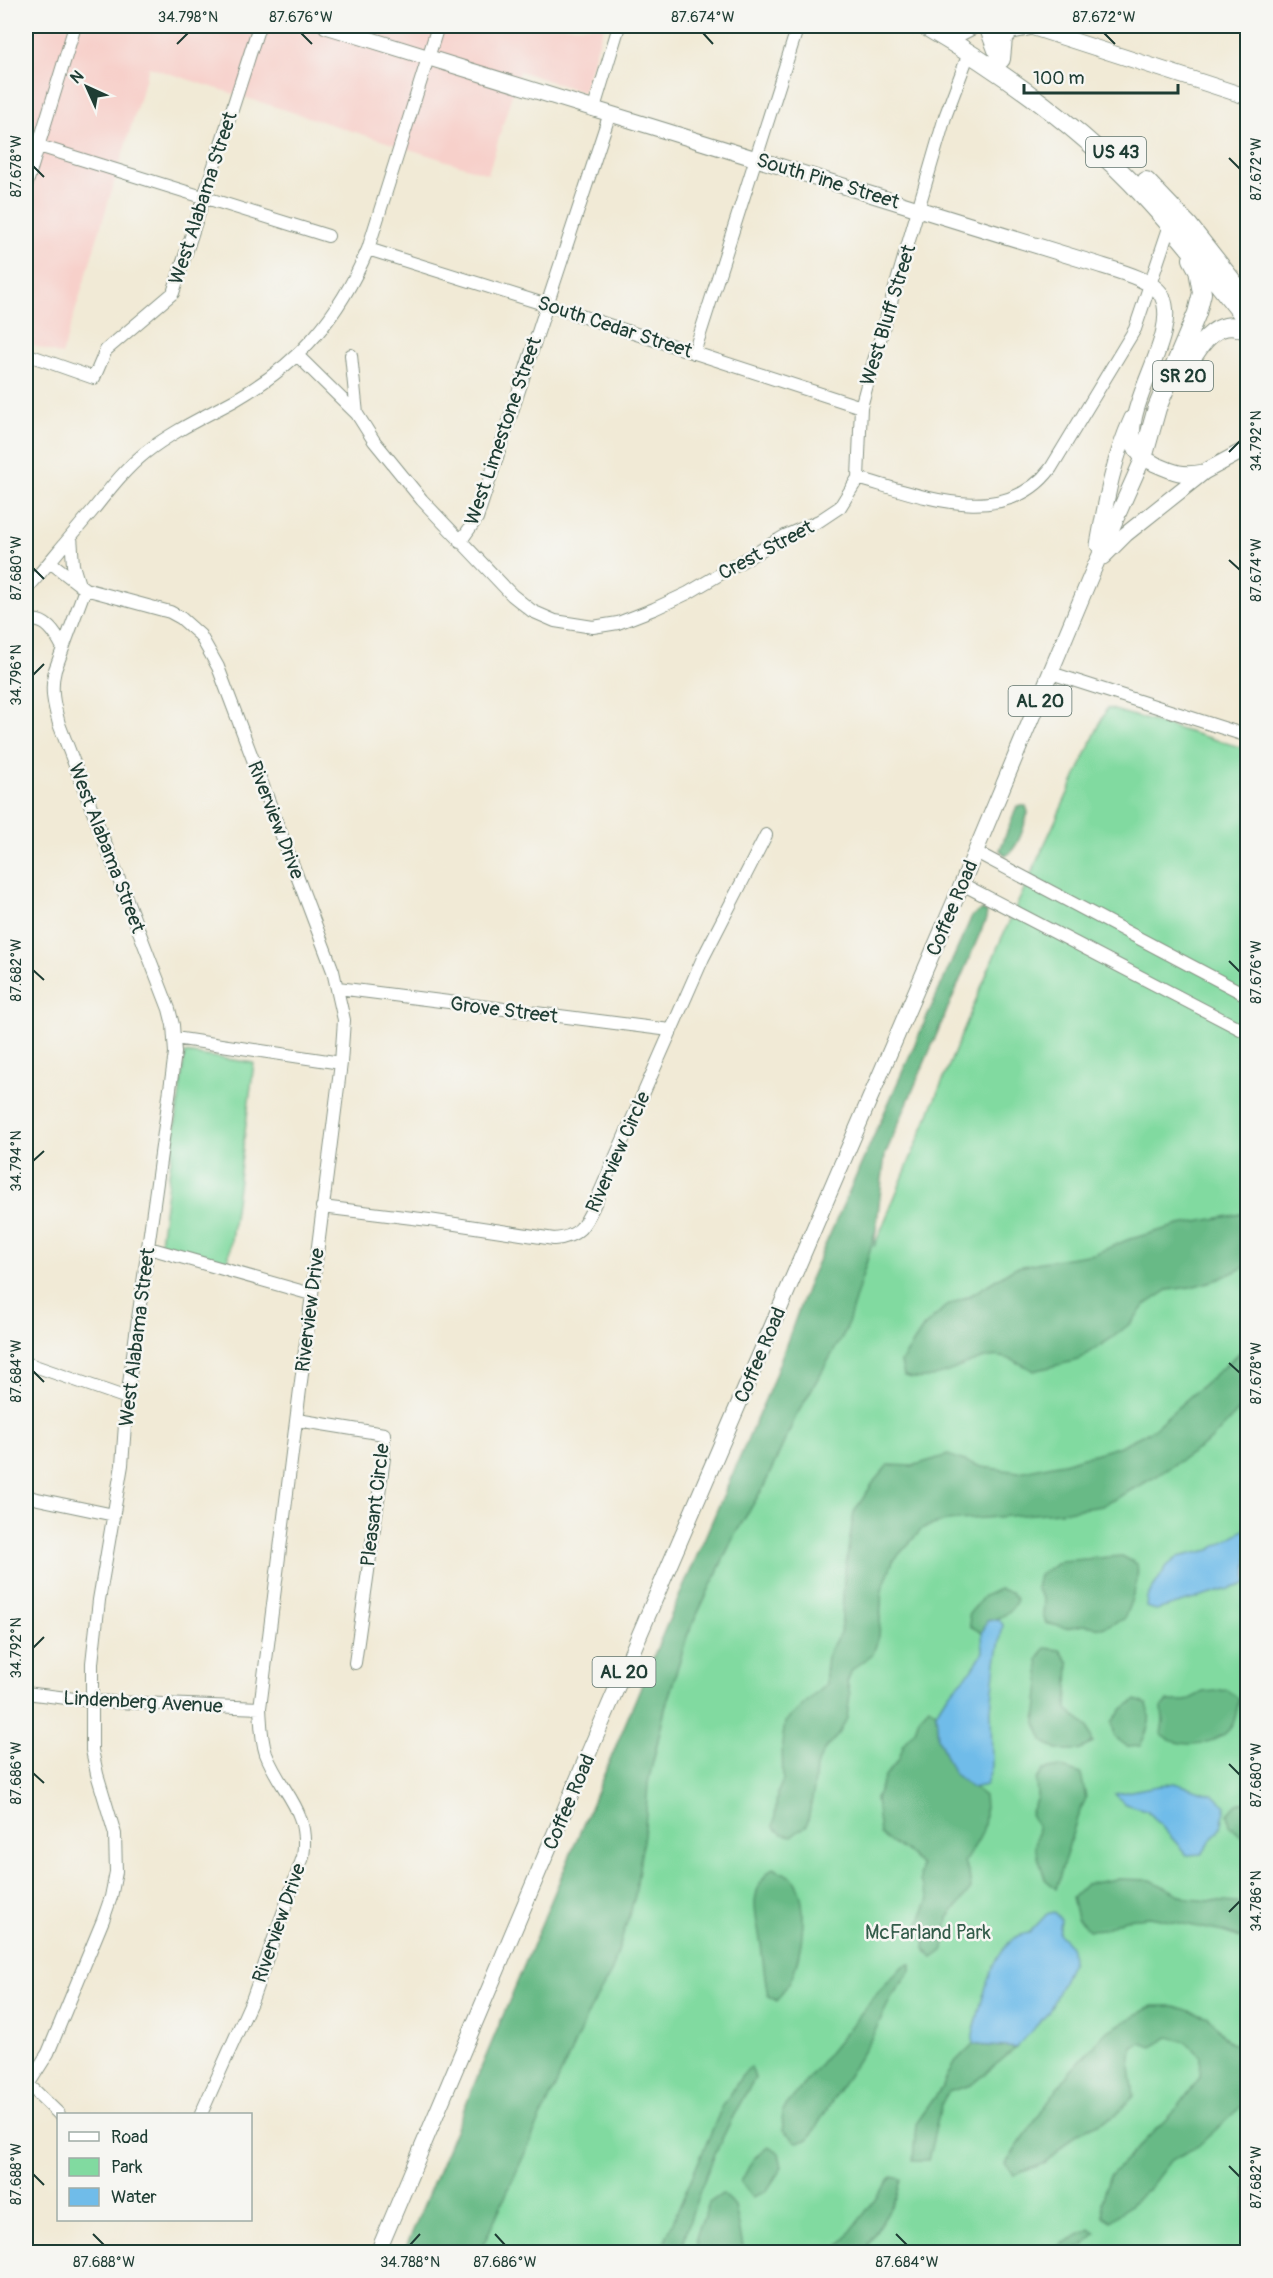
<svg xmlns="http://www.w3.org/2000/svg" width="1273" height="2278" font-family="Pangolin,sans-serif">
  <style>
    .built { fill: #f7d0ca }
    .green { fill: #81daa0; stroke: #508c6a; stroke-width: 1.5 }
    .forest { fill: #68ba86; stroke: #447c5d; stroke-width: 1.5 }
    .water { fill: #70bce9; stroke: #487c8e; stroke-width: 1.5 }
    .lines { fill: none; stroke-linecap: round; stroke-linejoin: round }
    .minor-casing { stroke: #889485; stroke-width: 14 }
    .major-casing { stroke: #889485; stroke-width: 17 }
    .highway-casing { stroke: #889485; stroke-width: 20 }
    .minor { stroke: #fff; stroke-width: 12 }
    .major { stroke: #fff; stroke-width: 15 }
    .highway { stroke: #fff; stroke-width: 18 }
    .ticks { fill: none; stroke: #1f3d34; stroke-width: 2 }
    .labels { text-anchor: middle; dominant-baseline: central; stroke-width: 5; stroke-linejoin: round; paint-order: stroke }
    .shield { fill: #f6f6f2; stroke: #60746d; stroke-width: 1.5 }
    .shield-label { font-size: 18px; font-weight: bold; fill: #1f3d34 }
    .street-label { font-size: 20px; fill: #1f3d34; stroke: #f6f6f2 }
    .park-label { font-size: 20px; fill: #335c4a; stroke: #f6f6f2 }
    .neatline { fill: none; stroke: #1f3d34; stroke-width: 2 }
    .ticks-label { font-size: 15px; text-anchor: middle; fill: #1f3d34 }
  </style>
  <rect width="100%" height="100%" fill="#f6f6f2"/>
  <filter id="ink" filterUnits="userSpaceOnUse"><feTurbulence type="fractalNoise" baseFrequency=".0167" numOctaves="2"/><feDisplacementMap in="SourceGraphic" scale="12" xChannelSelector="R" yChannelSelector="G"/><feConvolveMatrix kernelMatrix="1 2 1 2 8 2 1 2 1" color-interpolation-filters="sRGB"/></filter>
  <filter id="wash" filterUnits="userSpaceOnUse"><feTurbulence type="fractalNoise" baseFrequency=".008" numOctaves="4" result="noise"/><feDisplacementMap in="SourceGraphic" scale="24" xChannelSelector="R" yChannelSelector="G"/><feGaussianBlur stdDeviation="1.35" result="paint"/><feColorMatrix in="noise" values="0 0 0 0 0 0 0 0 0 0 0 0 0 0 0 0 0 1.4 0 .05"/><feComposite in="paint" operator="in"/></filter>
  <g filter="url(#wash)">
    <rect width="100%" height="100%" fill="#f1ead6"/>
    <!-- built -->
    <path class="built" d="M26 26H604L583 92 519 71 488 174 149 67 62 355 26 343Z"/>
    <!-- green -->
    <path class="green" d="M1107 708 1247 749V2252H441L653 1762 665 1709 687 1636 734 1536 764 1486 796 1416 820 1374 862 1277 876 1230 874 1247 999 944Z
      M185 1053 254 1063 228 1263 160 1243Z"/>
    <!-- forest -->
    <path class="forest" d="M1017 806H1026L1028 812C1024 827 1019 847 1006 856L1000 850Z
      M981 910 987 912 986 919 885 1155 876 1230 846 1330 796 1416 764 1486 734 1536 687 1636 665 1709 648 1783 645 1827 635 1896 612 1971 590 2010 480 2252H404L665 1629 771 1386 810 1279 972 916Z
      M1247 1213V1266L1219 1279 1191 1287 1168 1290 1144 1306 1132 1322 1112 1338 1078 1360 1034 1371C1022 1364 1004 1354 990 1357 961 1362 934 1386 904 1376L901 1362 923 1328 945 1307 973 1294 1014 1268 1041 1262 1094 1254 1127 1240 1179 1225Z
      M1247 1346V1402L1210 1441 1155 1477 1102 1506 1059 1512 946 1521 923 1528 893 1561 882 1590 879 1636 873 1654 852 1670 847 1682 850 1694 847 1718 839 1734 825 1749 816 1767 814 1789 807 1825 792 1836 782 1834 774 1827 777 1794 783 1780 782 1744 785 1722 826 1684C825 1661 825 1652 841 1634L844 1577 854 1512 875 1480 888 1465 912 1466 948 1455 982 1467 1019 1472 1063 1463 1118 1447 1152 1430Z
      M1122 1556 1137 1564C1140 1583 1131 1601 1124 1619L1102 1628 1084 1625 1066 1628 1046 1623 1043 1615 1044 1600 1036 1588 1039 1575 1061 1561Z
      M999 1589 1011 1592 1017 1600C1010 1614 1002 1618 987 1621L982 1633 970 1626 969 1614 984 1596Z
      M1045 1648 1060 1650 1069 1663 1067 1709 1088 1727 1093 1743 1078 1750H1057L1044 1742 1036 1723 1040 1682 1038 1659Z
      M1228 1690 1239 1699C1237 1707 1236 1721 1231 1727 1218 1746 1177 1750 1161 1734L1163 1721 1162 1707 1168 1701H1186L1203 1692Z
      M1135 1700 1147 1704C1153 1720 1147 1732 1140 1746L1128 1747 1115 1737 1112 1722 1121 1710Z
      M929 1707 936 1712 938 1738 954 1773 984 1796C988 1829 982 1836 964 1862L969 1873 971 1889 948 1918 944 1950 933 1958 924 1949 925 1935 919 1922 929 1899 920 1881 921 1865 907 1852 887 1840 880 1834 876 1798 885 1777 899 1759 904 1743 915 1730 919 1718Z
      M1060 1767 1081 1774 1086 1798 1077 1818 1056 1889 1045 1879 1035 1847 1038 1828 1030 1814 1037 1797 1036 1780 1044 1770Z
      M1247 1801H1248L1247 1841 1230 1826 1228 1814 1237 1804Z
      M773 1868C778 1871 786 1873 790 1876 812 1896 802 1957 790 1981 786 1988 781 1994 777 2001L768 1996C765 1979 763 1962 761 1945 756 1915 746 1891 773 1868Z
      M1117 1879 1151 1880 1188 1899 1247 1904V1940L1223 1932 1150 1917 1125 1919 1104 1929 1089 1930 1077 1918 1072 1898 1086 1884Z
      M911 1964V1971L892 1996 871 2039 808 2140 797 2142 783 2130 782 2111 879 1991 903 1966Z
      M1152 2006H1174L1209 2017 1230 2043 1247 2047V2101L1198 2146 1170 2161 1148 2190 1111 2221 1103 2216 1102 2202 1109 2177 1179 2106 1200 2077 1201 2056 1186 2042 1169 2037 1152 2047 1141 2043 1132 2047 1130 2068 1134 2096 1115 2116 1076 2134 1046 2163 1014 2175 1005 2164 1068 2074 1106 2032Z
      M973 2044C987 2047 1001 2046 1016 2048L971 2085 948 2092 941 2105 928 2161H913L916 2124 942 2087 953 2064Z
      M751 2067 755 2078C724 2127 694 2197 681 2252H660L722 2107 741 2077Z
      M768 2147 779 2153 782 2167 766 2192 752 2197 741 2182 753 2159Z
      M892 2177 901 2179 897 2196 868 2245V2252H835Z
      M722 2194 735 2206 744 2252H698L696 2237 709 2203Z
      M1090 2229 1096 2233 1076 2252H1051L1064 2243Z"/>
    <!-- water -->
    <path class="water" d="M1247 1528V1582L1243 1585 1156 1610 1146 1607 1147 1597 1167 1566 1178 1557 1210 1550Z
      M999 1619 1003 1625 996 1662 991 1709 992 1766 986 1785 972 1788 954 1774 938 1738 936 1712 944 1699 972 1670 983 1652 982 1633 987 1621Z
      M1174 1783 1214 1795 1226 1806 1221 1827 1202 1854 1187 1855 1147 1810 1125 1804 1115 1794Z
      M1054 1912 1061 1920 1059 1934 1071 1946 1072 1962 1048 2013 1016 2048C1001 2046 987 2047 973 2044V2034C982 2004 992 1936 1029 1933L1047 1914Z"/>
  </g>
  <g filter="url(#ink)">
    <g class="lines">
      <defs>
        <path id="minor" d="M594 108 619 26
          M26 142 328 236
          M26 186 75 26
          M368 249 547 305 861 407
          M694 353 798 26
          M26 354 94 378 106 350 173 293 259 26
          M351 355 357 414
          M298 356 357 414 374 441 422 500 512 595 532 611 555 621 593 627 618 623 654 609 688 593 785 536 819 521 840 507 858 478 861 407 870 374 945 117 969 53
          M858 478C919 495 1004 531 1051 468L1135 329 1170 225
          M71 536 73 565 79 585
          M460 542 477 518 610 113
          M50 562 85 589 170 612 181 618 200 635 218 667 333 971 344 1020 341 1063 260 1708C261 1724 261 1739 266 1754 282 1795 310 1808 303 1857L252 2000 201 2114
          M26 590C48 564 70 537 93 510 109 490 125 469 145 453 173 431 204 417 235 400 300 363 339 317 368 249L438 26
          M26 622C45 615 56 634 63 648
          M1051 673 1248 736
          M976 852 1248 996
          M962 884 1248 1033
          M338 988 670 1030
          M175 1038 341 1063
          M322 1207 429 1220 554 1239C582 1237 586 1222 597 1199L703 958 766 835
          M149 1248 311 1294
          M26 1363 127 1398
          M297 1420 384 1434V1458L355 1663
          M26 1495 33 1498 114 1515
          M26 1693 91 1701 260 1708
          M26 2082 59 2114
          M26 2088 48 2053 103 1920 111 1897 116 1872 115 1834 97 1774 92 1750V1663L99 1600 122 1465 127 1398 175 1053 173 1025 169 1009 59 724C54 705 50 689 55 670L85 589"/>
        <path id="major" d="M326 26 1093 263C1111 269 1154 279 1162 296 1182 337 1115 414 1137 451 1141 458 1148 460 1155 464 1175 473 1182 476 1204 472
          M1028 26 1248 97
          M1098 545C1106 501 1113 459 1132 418
          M1103 557 1126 534 1204 472 1248 448
          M378 2252 590 1750 962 884 1095 566 1143 458"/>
        <path id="highway" d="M925 26C1005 73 1082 128 1145 197 1182 236 1214 279 1248 321
          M988 26 999 55
          M959 32 971 26
          M1001 59 1003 38 1010 30 1030 26
          M1146 181 1189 226 1248 301
          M1183 375C1194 353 1216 311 1248 332
          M1143 458 1157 408 1197 313 1202 293 1198 270 1192 259"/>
      </defs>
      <!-- minor casing -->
      <use href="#minor" class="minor-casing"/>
      <!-- major casing -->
      <use href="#major" class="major-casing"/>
      <!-- highway casing -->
      <use href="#highway" class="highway-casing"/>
      <!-- minor -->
      <use href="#minor" class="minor"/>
      <!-- major -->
      <use href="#major" class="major"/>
      <!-- highway -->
      <use href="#highway" class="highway"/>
    </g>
  </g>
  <!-- ticks -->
  <path class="ticks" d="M301 33 312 44M703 33 713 44M1104 33 1115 44M177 44 188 33M1229 158 1240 169M33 166 44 177M1229 452 1240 441M1229 560 1240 570M33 568 44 579M33 675 44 664M1229 961 1240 972M33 970 44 980M33 1161 44 1151M1229 1363 1240 1373M33 1371 44 1382M33 1648 44 1637M1229 1764 1240 1775M33 1773 44 1783M1229 1912 1240 1901M1229 2166 1240 2177M33 2174 44 2185M93 2234 104 2245M495 2234 505 2245M896 2234 907 2245M410 2245 420 2234"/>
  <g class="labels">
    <!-- shield labels -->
    <g class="shield">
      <rect x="1086" y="137" width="60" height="30" rx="4.5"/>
      <rect x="1153" y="361" width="60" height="30" rx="4.5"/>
      <rect x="1008.5" y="686" width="63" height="30" rx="4.5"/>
      <rect x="592.5" y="1657" width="63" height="30" rx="4.5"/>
    </g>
    <g class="shield-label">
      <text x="1116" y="152">US 43</text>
      <text x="1183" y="376">SR 20</text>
      <text x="1040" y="701">AL 20</text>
      <text x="624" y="1672">AL 20</text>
    </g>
    <!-- street labels -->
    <g class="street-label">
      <text transform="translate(828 181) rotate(17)">South Pine Street</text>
      <text transform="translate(203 198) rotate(-72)">West Alabama Street</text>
      <text transform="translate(888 315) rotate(-73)">West Bluff Street</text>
      <text transform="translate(615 327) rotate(18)">South Cedar Street</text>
      <text transform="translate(503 431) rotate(-71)">West Limestone Street</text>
      <text transform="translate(766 550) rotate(-28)">Crest Street</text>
      <text transform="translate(276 820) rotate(69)">Riverview Drive</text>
      <text transform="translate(107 848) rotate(69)">West Alabama Street</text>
      <text transform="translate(952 908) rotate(-67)">Coffee Road</text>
      <text transform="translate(504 1010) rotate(7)">Grove Street</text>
      <text transform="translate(618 1152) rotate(-66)">Riverview Circle</text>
      <text transform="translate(310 1310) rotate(-83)">Riverview Drive</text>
      <text transform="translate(137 1337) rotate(-83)">West Alabama Street</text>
      <text transform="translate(760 1355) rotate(-67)">Coffee Road</text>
      <text transform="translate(375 1505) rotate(-83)">Pleasant Circle</text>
      <text transform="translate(143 1702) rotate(3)">Lindenberg Avenue</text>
      <text transform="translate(569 1802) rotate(-67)">Coffee Road</text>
      <text transform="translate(279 1923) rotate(-71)">Riverview Drive</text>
    </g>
    <!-- park labels -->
    <g class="park-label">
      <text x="928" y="1932">McFarland Park</text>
    </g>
  </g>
  <!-- margin -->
  <rect width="1273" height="2278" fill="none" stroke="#f6f6f2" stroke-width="66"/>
  <!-- legend -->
  <rect x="57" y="2113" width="195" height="108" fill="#f6f6f2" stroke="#a0aca6" stroke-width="1.5"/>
  <rect x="69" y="2132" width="30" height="9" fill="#ffffff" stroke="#a0aca6" stroke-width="1.5"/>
  <text x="111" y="2143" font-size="18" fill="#1f3d34">Road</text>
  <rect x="69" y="2158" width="30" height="18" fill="#81daa0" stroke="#a0aca6" stroke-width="1.5"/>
  <text x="111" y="2173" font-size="18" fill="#1f3d34">Park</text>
  <rect x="69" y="2188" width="30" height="18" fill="#70bce9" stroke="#a0aca6" stroke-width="1.5"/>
  <text x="111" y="2203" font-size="18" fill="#1f3d34">Water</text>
  <!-- north arrow -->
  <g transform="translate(87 87) rotate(315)" stroke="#f6f6f2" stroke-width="4.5" paint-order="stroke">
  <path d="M0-4.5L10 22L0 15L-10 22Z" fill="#1f3d34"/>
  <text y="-9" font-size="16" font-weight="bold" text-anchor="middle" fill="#1f3d34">N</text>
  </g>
  <!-- scale -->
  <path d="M1024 84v9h154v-9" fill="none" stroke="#1f3d34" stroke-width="3"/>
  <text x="1033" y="84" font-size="18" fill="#1f3d34" stroke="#f6f6f2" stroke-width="4.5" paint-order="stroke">100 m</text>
  <rect x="33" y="33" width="1207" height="2212" class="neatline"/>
  <g class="ticks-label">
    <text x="188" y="22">34.798°N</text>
    <text x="301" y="22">87.676°W</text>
    <text x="703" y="22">87.674°W</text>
    <text x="1104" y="22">87.672°W</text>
    <text transform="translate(16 166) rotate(-90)" y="5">87.678°W</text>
    <text transform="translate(1256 169) rotate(-90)" y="5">87.672°W</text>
    <text transform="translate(1256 441) rotate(-90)" y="5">34.792°N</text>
    <text transform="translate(16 568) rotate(-90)" y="5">87.680°W</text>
    <text transform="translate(1256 570) rotate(-90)" y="5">87.674°W</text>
    <text transform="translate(16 675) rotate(-90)" y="5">34.796°N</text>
    <text transform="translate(16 970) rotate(-90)" y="5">87.682°W</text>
    <text transform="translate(1256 972) rotate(-90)" y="5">87.676°W</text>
    <text transform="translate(16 1161) rotate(-90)" y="5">34.794°N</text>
    <text transform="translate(16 1371) rotate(-90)" y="5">87.684°W</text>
    <text transform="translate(1256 1373) rotate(-90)" y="5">87.678°W</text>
    <text transform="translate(16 1648) rotate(-90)" y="5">34.792°N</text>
    <text transform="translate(16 1773) rotate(-90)" y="5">87.686°W</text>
    <text transform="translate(1256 1775) rotate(-90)" y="5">87.680°W</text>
    <text transform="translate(1256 1901) rotate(-90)" y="5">34.786°N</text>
    <text transform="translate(16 2174) rotate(-90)" y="5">87.688°W</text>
    <text transform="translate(1256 2177) rotate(-90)" y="5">87.682°W</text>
    <text x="104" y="2267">87.688°W</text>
    <text x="410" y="2267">34.788°N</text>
    <text x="505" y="2267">87.686°W</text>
    <text x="907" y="2267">87.684°W</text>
  </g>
</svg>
